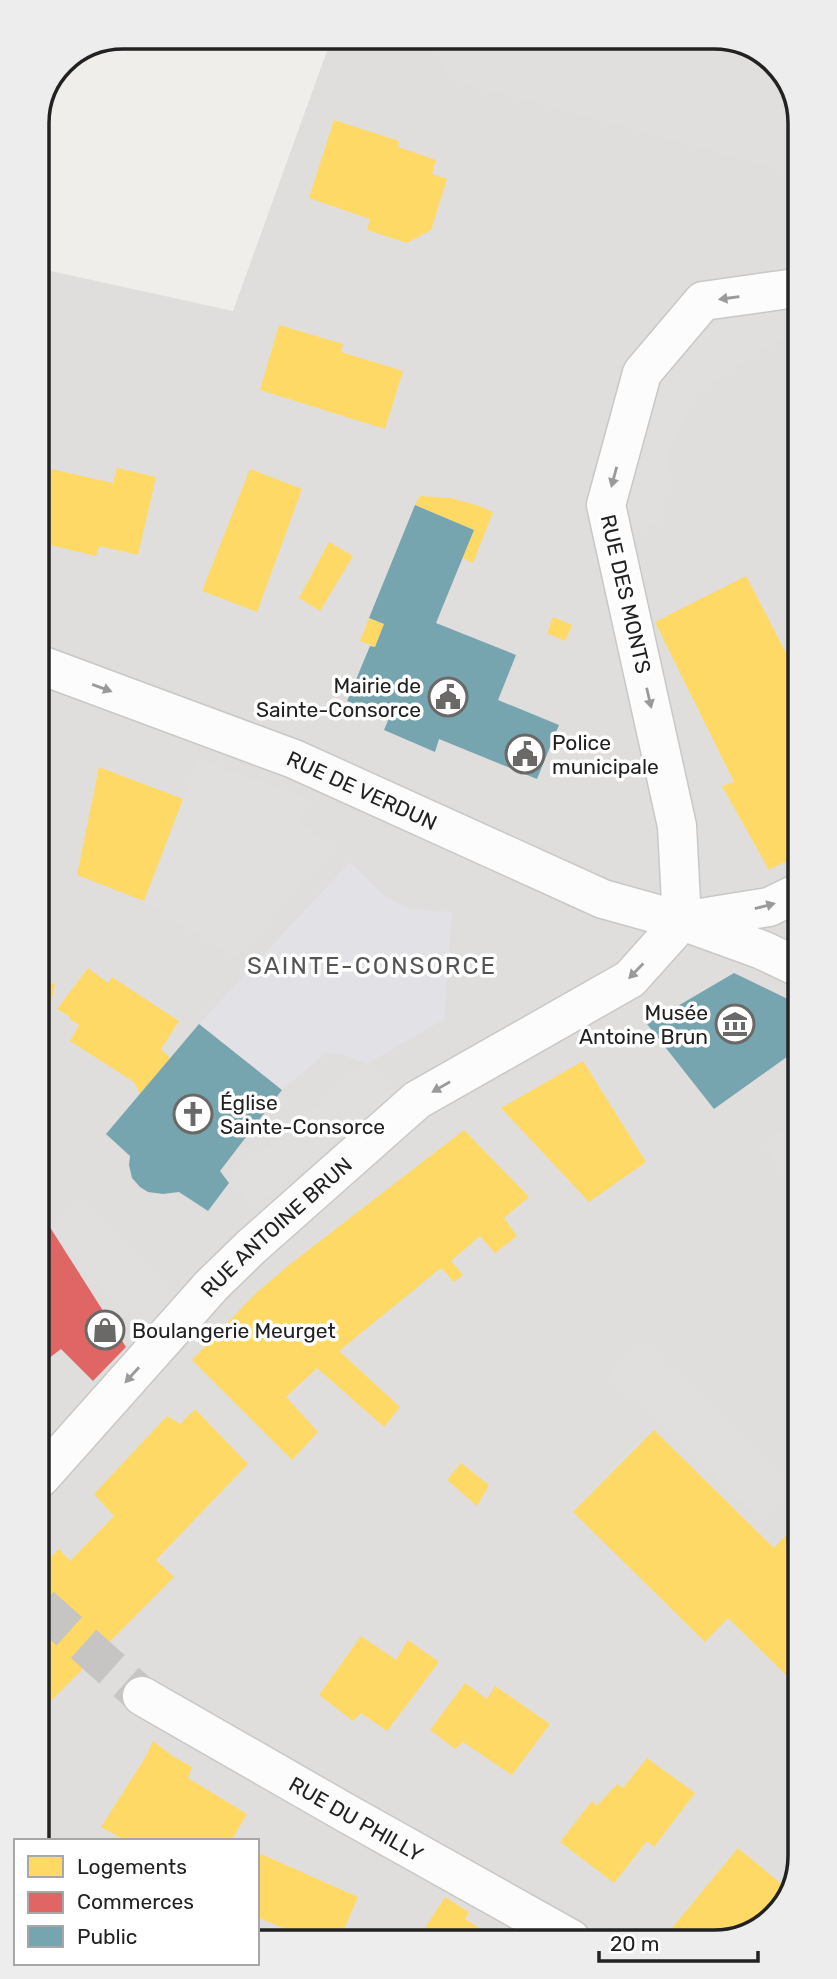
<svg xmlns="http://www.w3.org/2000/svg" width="837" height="1979" font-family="Rubik,sans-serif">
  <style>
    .residential { fill: #dfdedc }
    .parking { fill: #e0dfde }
    .plaza { fill: #e2e1e5 }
    .homes { fill: #ffd966 }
    .shops { fill: #e06666 }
    .public { fill: #76a5af }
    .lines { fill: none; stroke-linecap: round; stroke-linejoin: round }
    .minor-tunnel { stroke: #c7c5c3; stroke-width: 38; stroke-dasharray: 38 19; stroke-linecap: butt }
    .minor-casing { stroke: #c9c8c7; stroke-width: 41 }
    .tertiary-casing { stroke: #c9c8c7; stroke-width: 41 }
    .minor { stroke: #fdfcfc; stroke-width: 38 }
    .tertiary { stroke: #fdfcfc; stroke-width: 38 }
    .oneway { fill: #9a9a9a }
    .labels { text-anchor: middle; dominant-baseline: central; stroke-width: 7; stroke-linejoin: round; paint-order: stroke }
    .street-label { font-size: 21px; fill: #222; stroke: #fff }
    .poi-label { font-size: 21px; fill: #222; stroke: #fff; text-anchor: start }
    .quarter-label { font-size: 24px; letter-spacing: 2px; fill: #555; stroke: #fff }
    .rim { fill: none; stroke: #222; stroke-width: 3.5 }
  </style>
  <rect width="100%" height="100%" fill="#f0eeeb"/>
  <!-- residential -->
  <path class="residential" d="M332 37H720L767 55 796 96 800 1856 783 1908 741 1938 257 1941V1841H41L37 268 233 311Z"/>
  <!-- parking -->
  <path class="parking" d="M433 37H522L543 48 553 37 595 46 606 37H720L767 55 796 96V159L786 171 449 79Z
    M760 305H796V333L746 359 694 395 667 455 663 520 626 537 617 500 657 372 705 330Z
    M198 759 307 799 298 823 333 846 235 957 144 901Z
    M367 1064 394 1094 253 1208 231 1178Z
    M798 1119V1118L799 1191 763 1145Z
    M81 1203 178 1300 144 1331 52 1230Z
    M640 1341 791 1489 761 1521 609 1373Z"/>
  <!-- plaza -->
  <path class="plaza" d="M350 862 384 896 410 909 452 912 444 1019 367 1064 347 1056 327 1052 282 1090 199 1024Z"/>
  <!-- homes -->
  <path class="homes" d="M334 120 399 141 398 147 436 160 432 174 447 179 431 230 407 243 367 230 370 219 309 198Z
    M279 325 343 344 341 352 403 371 385 429 260 390Z
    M117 468 156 477 138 555 99 546 96 556 38 542V525L51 469 113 483Z
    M250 469 302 489 257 612 202 591Z
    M420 496 451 498 479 506 493 512 473 563 462 558 474 530 415 505Z
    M329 542 353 556 320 611 299 598Z
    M746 576 797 674 798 855 769 870 722 786 734 782 655 622Z
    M553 617 572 625 565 641 547 633Z
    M369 618 384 624 375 647 360 641Z
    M99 767 183 799 144 901 77 875Z
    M88 968 108 983 112 977 179 1021 161 1049 170 1058 140 1094 134 1082 70 1041 79 1025 70 1019 69 1016 57 1009Z
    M39 980 55 984 40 1053H39Z
    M583 1061 646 1162 589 1202 501 1108Z
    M464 1130 529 1197 504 1218 517 1236 495 1253 480 1236 451 1261 463 1275 454 1282 441 1268 339 1351 400 1407 384 1427 317 1368 286 1397 318 1432 292 1460 192 1360 255 1294 289 1265Z
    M195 1409 248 1464 156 1560 174 1577 41 1711 40 1567 59 1549 70 1561 114 1516 94 1494 167 1416 180 1424Z
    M654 1430 774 1548 799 1522 800 1661 786 1675 728 1618 705 1642 573 1512Z
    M461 1463 489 1485 477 1506 447 1480Z
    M361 1636 396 1660 408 1640 439 1662 387 1731 361 1713 353 1721 319 1695Z
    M465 1683 487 1699 495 1686 550 1724 512 1775 463 1742 455 1749 430 1730Z
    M153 1741 171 1755 192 1767 188 1778 247 1814 231 1841H126L101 1827 145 1758Z
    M647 1758 695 1793 654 1847 647 1841 614 1883 560 1842 592 1801 597 1806 617 1784 623 1788Z
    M738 1848 785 1887 760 1917 765 1921 741 1938H684L672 1928Z
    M261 1854 358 1897 339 1941H314L257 1917V1859Z
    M445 1897 469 1912 465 1919 497 1939 417 1940Z"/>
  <!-- shops -->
  <path class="shops" d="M46 1221 126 1347 93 1381 61 1349 40 1365V1227Z"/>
  <!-- public -->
  <path class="public" d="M415 505 474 530 436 623 516 655 498 700 559 725 537 779 439 739 435 752 384 730 389 718 347 701 370 646 375 647 384 624 369 618Z
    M734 973 798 1004V1049L714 1109 647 1024Z
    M199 1024 282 1090 220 1171 229 1183 208 1211 179 1192 163 1194 148 1192 140 1187 132 1178 129 1165 130 1156 106 1134Z"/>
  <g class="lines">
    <!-- minor-tunnel -->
    <path class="minor-tunnel" d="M41 1606 142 1696"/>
    <defs>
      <g id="minor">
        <path id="s1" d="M38 664 294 759 603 899 682 921 762 950 798 967"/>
        <path id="s2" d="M142 1696 346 1813 571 1939"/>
      </g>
      <g id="tertiary">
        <path d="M682 921 677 826 606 505 642 373 703 301 796 288"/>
        <path d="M682 921 769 907 798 893"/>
        <path id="s3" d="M40 1478 211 1286 251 1247 417 1100 630 979 682 921"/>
      </g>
    </defs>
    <!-- minor casing -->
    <use href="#minor" class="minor-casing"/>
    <!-- tertiary casing -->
    <use href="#tertiary" class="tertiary-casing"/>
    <!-- minor -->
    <use href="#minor" class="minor"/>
    <!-- tertiary -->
    <use href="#tertiary" class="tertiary"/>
  </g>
  <!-- one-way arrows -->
  <defs><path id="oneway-solid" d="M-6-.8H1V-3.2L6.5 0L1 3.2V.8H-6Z" transform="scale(1.75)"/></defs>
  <g class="oneway">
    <use href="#oneway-solid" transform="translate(729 298) rotate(172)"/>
    <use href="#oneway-solid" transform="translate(614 477) rotate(105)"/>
    <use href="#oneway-solid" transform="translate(102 688) rotate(20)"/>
    <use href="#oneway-solid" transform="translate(649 698) rotate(77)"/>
    <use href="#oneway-solid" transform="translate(765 906) rotate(-15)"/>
    <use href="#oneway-solid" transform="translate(636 971) rotate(134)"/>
    <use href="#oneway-solid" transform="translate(441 1087) rotate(150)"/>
    <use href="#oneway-solid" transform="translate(132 1375) rotate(132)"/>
  </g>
  <!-- icons -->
  <defs>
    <symbol id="civic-ring" viewBox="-11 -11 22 22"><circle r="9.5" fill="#fff" stroke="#6a6968" stroke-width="1.5"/><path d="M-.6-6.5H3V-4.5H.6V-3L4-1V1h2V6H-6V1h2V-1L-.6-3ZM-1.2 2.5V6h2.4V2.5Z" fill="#6a6968"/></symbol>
    <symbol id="museum-ring" viewBox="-11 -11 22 22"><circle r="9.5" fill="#fff" stroke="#6a6968" stroke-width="1.5"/><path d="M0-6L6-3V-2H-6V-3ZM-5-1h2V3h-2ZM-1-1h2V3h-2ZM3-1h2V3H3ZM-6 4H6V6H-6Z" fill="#6a6968"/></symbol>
    <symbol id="church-ring" viewBox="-11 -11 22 22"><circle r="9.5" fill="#fff" stroke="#6a6968" stroke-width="1.5"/><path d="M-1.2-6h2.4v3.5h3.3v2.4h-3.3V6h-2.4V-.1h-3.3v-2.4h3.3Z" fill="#6a6968"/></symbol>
    <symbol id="shop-ring" viewBox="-11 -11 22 22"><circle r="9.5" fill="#fff" stroke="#6a6968" stroke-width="1.5"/><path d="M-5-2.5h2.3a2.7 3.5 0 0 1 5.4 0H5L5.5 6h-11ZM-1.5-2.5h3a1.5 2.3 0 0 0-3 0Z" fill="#6a6968"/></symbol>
  </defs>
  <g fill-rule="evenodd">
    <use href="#civic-ring" x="426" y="675" width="44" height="44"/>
    <use href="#civic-ring" x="503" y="732" width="44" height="44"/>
    <use href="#museum-ring" x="713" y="1002" width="44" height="44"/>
    <use href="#church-ring" x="171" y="1092" width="44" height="44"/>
    <use href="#shop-ring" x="83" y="1308" width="44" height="44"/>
  </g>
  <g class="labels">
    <!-- street labels -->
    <g class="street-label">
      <text transform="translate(626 594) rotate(77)">RUE DES MONTS</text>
      <text stroke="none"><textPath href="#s1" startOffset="348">RUE DE VERDUN</textPath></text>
      <text stroke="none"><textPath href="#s3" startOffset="345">RUE ANTOINE BRUN</textPath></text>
      <text stroke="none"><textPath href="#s2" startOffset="247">RUE DU PHILLY</textPath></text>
    </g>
    <!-- poi labels -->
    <g class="poi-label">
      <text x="421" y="685" text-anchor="end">Mairie de<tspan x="421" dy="24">Sainte-Consorce</tspan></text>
      <text x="552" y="742">Police<tspan x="552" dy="24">municipale</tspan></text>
      <text x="708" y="1012" text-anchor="end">Musée<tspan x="708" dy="24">Antoine Brun</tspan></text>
      <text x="220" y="1102">Église<tspan x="220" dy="24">Sainte-Consorce</tspan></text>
      <text x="132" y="1330">Boulangerie Meurget</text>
    </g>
    <!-- quarter labels -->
    <g class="quarter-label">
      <text x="372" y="966">SAINTE-CONSORCE</text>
    </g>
  </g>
  <!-- crop -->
  <path d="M0 0H837V1979H0ZM123 49H714A74 74 0 0 1 788 123V1856A74 74 0 0 1 714 1930H123A74 74 0 0 1 49 1856V123A74 74 0 0 1 123 49Z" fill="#ededed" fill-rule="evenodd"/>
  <path class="rim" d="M123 49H714A74 74 0 0 1 788 123V1856A74 74 0 0 1 714 1930H123A74 74 0 0 1 49 1856V123A74 74 0 0 1 123 49Z"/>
  <!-- legend -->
  <rect x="14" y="1839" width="245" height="126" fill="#ffffff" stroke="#a7a7a7" stroke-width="2"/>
  <rect x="28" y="1856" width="35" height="21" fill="#ffd966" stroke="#a7a7a7" stroke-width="2"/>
  <text x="77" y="1874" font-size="21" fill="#222222">Logements</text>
  <rect x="28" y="1892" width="35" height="21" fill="#e06666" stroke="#a7a7a7" stroke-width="2"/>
  <text x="77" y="1909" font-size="21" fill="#222222">Commerces</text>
  <rect x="28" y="1926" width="35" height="21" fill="#76a5af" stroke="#a7a7a7" stroke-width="2"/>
  <text x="77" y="1944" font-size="21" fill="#222222">Public</text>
  <!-- scale -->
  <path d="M599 1951v10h159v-10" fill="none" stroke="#222222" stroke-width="3.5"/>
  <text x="610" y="1951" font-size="21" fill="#222222" stroke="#ffffff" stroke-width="5" paint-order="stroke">20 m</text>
</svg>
